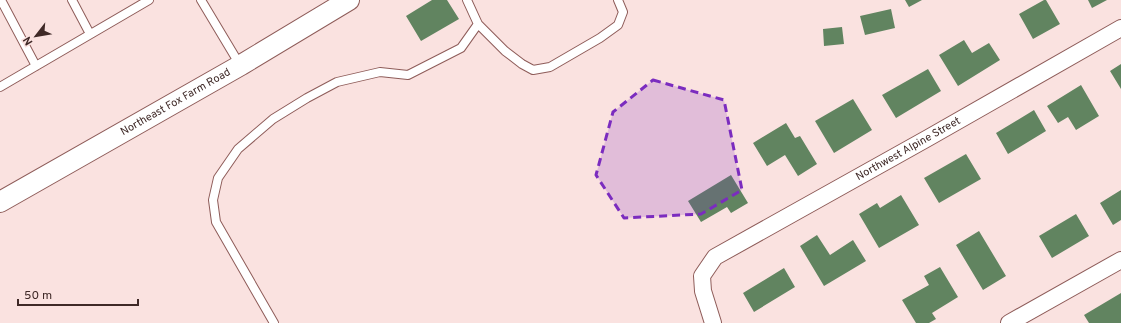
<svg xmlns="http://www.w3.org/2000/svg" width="1121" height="323" font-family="Overpass,sans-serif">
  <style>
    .building { fill: #618460 }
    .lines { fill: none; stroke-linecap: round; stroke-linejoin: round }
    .service-casing { stroke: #8e5c59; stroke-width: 10 }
    .minor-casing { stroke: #8e5c59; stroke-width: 18 }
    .tertiary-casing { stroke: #8e5c59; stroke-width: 22 }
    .service { stroke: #fff; stroke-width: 8 }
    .minor { stroke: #fff; stroke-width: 16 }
    .tertiary { stroke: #fff; stroke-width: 20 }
    .marked { fill: #7b2cbf; fill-opacity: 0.2; stroke: #7b2cbf; stroke-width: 3; stroke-dasharray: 8 5; stroke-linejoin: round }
    .labels { text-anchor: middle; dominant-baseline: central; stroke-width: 3.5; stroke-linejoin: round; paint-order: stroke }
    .street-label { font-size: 11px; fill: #3f2927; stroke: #fae2e0 }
  </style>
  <rect width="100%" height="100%" fill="#fae2e0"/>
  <!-- building -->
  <path class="building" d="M432 0H447L459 19 421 41 406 16Z
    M905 0H922L909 7Z
    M1044 0H1046L1060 24 1033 39 1019 14Z
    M1088 0H1107L1092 8Z
    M891 9 895 28 865 35 860 16Z
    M842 27 844 44 824 46 823 29Z
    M964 40 972 53 989 43 1000 60 958 86 939 55Z
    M1121 64V89L1110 71Z
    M928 69 941 91 896 118 882 95Z
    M1081 85 1099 116 1076 130 1068 117 1058 123 1047 106Z
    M853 99 872 130 834 153 815 121Z
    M1034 110 1046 131 1008 154 996 133Z
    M786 123 795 138 800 136 817 164 798 176 785 155 767 166 753 143Z
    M966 154 981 179 939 203 924 178Z
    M731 175 748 203 731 213 727 207 701 222 688 201Z
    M1121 190V220L1113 225 1100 203Z
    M901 195 919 225 879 248 859 214 877 203 880 208Z
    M1076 214 1089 236 1052 258 1039 236Z
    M979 231 1006 276 983 290 956 245Z
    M817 235 830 255 853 240 866 261 824 286 800 246Z
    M940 267 958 297 932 313 936 319 929 323H916L902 300 929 285 924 276Z
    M784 268 795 287 754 312 743 293Z
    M1121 293V323H1089L1084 315Z"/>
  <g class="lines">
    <defs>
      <path id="service" d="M1 0 36 66
        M72 0 90 34
        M201 0 240 65
        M478 24 505 51 522 64 533 70 550 67 600 38 618 25 623 12 618 0
        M0 87 149 0
        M274 323 216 222 213 200 218 178 238 149 273 119 307 98 337 82 380 72 408 75 461 48 478 24 467 0"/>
      <g id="minor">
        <path id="s1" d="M713 323 703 291 702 276 715 257 928 138 1121 28"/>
        <path d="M1009 323 1121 260"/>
      </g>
      <g id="tertiary">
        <path id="s2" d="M0 202 241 65 349 0"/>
      </g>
    </defs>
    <!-- service casing -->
    <use href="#service" class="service-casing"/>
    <!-- minor casing -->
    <use href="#minor" class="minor-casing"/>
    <!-- tertiary casing -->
    <use href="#tertiary" class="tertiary-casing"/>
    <!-- service -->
    <use href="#service" class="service"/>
    <!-- minor -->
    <use href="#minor" class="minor"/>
    <!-- tertiary -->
    <use href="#tertiary" class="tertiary"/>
  </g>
  <!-- marked area -->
  <path class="marked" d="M653 80 724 100 742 190 701 214 624 218 596 175 613 112Z"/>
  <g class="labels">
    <!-- street labels -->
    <g class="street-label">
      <text stroke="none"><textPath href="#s2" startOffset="202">Northeast Fox Farm Road</textPath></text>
      <text stroke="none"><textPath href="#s1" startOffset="293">Northwest Alpine Street</textPath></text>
    </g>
  </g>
  <!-- north arrow -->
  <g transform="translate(36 36) rotate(239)" stroke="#fae2e0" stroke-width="3" paint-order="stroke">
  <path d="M0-3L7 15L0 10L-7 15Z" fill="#3f2927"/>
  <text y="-6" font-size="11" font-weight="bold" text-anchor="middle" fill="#3f2927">N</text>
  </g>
  <!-- scale -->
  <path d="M18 299v6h120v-6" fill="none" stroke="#3f2927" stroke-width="2"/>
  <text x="24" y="299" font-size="12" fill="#3f2927" stroke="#fae2e0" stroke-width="3" paint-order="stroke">50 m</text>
</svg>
